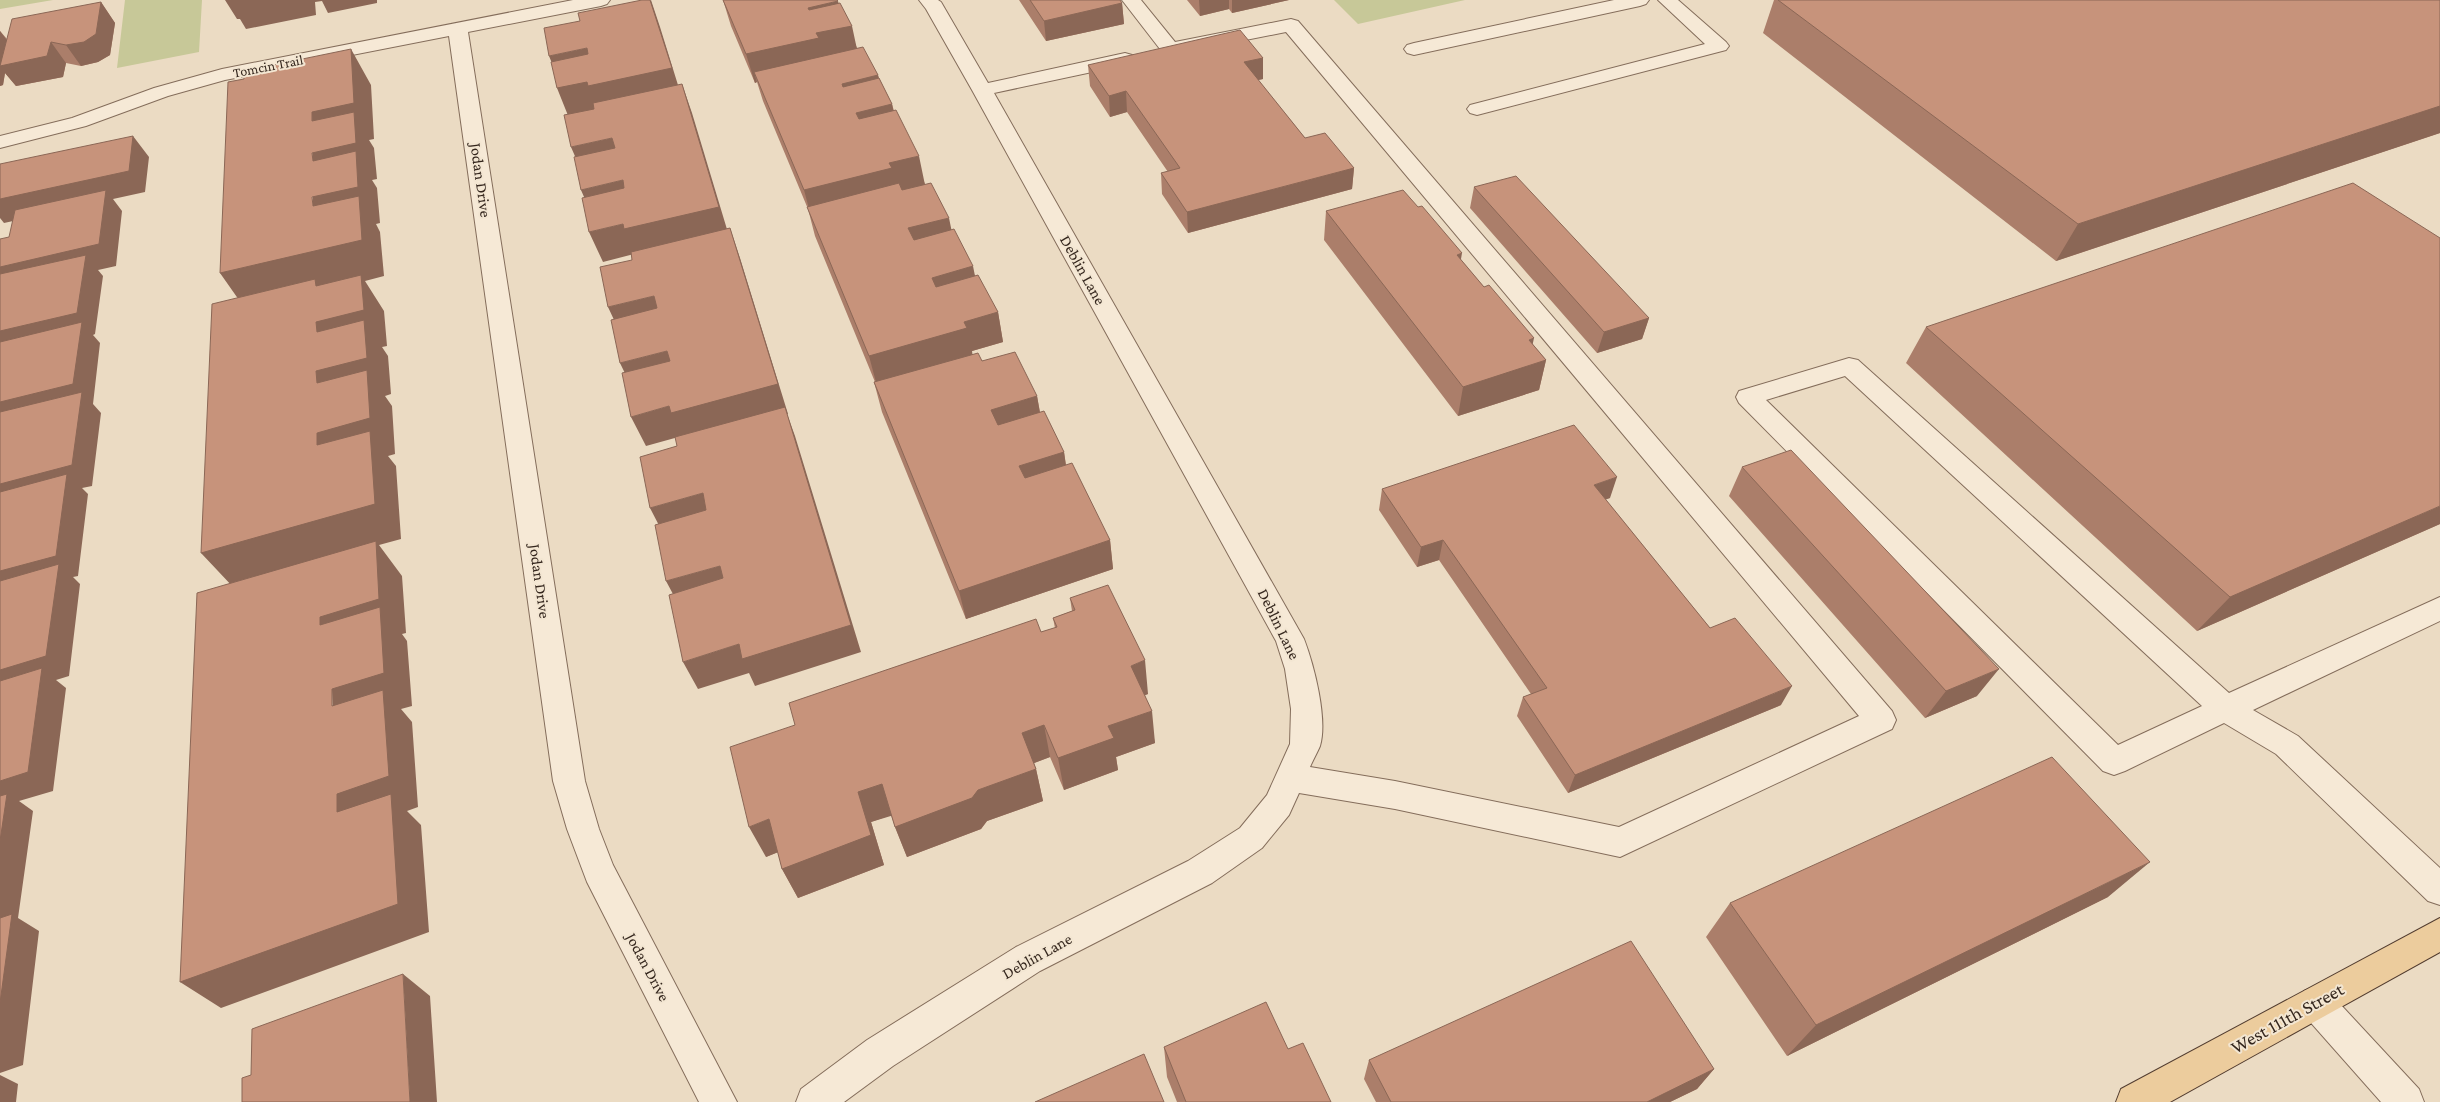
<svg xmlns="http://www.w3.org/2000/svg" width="2440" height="1102" font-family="'Crimson Pro',serif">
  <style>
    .green { fill: #c7c898 }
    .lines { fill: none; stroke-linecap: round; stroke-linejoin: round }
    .minor-casing { stroke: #846d5b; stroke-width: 2 }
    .major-casing { stroke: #523c2f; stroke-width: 2 }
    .minor { fill: #f6e9d6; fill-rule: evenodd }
    .major { fill: #eccc9d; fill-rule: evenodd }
    .wall { fill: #ab7e6a }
    .shaded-wall { fill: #8b6756 }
    .building { fill: #c7937b; stroke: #8b6756 }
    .labels { text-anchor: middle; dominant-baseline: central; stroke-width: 4; stroke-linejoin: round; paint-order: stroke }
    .far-street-label { font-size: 14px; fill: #35271e; stroke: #f3e6d2 }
    .street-label { font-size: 16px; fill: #35271e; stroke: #f3e6d2 }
    .near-street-label { font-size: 19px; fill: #35271e; stroke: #f3e6d2 }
  </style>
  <rect width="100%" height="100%" fill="#ebdbc3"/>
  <!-- green -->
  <path class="green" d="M0 0H53L0 9Z
    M125 0H202L199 52 117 68Z
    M1334 0H1465L1358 24Z"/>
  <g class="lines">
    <defs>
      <path id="minor" d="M573 0H610L607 4 601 6 468 32 585 781 599 829 613 865 737 1102H699L587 882 567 829 553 781 449 36 225 80 168 96 86 126 0 148V136L72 118 154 88 222 69Z
        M919 0H938L941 2 988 83 1125 53 1132 55 1135 59 1132 63 1125 65 994 93 1304 639C1314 665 1328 719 1320 746 1317 753 1313 760 1310 767L1395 781 1619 827 1859 716 1286 32 1170 55 1163 53 1122 0H1141L1175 42 1291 19 1298 21 1892 711 1896 720 1892 729 1620 857 1395 809 1299 793 1289 815 1262 848 1212 883 1040 971 893 1066 844 1102H796L801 1089 867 1040 1016 947 1188 861 1240 828 1267 795 1290 744 1291 709 1285 669 1276 641 972 90 926 9Z
        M1614 0H1649L1646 4 1640 6 1414 55 1407 53 1404 49 1407 45 1414 43Z
        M1658 0H1678L1726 42 1729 46 1726 50 1477 115 1470 113 1467 109 1470 105 1705 44Z
        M1849 358 1858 360 2229 693 2440 597V621L2253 710 2298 736 2440 868V905L2428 901 2276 754 2224 723 2125 771 2114 775 2103 771 1739 403 1736 397 1739 391ZM1845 376 2202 706 2118 745 1766 400Z
        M2316 986 2328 991 2419 1089 2424 1102H2381L2304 1015 2299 1003 2304 991Z"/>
      <path id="major" d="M2440 918V952L2170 1102H2116L2121 1089Z"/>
    </defs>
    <!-- minor casing -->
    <use href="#minor" class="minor-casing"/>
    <!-- major casing -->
    <use href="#major" class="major-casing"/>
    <!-- minor -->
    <use href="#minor" class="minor"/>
    <!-- major -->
    <use href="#major" class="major"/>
  </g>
  <!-- wall -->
  <path class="wall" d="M723 0 839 4 857 48 878 75 879 78 892 104 894 111 925 184 951 230 975 276 998 312 1003 342 972 351V354L1037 396 1040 412 1064 452 1066 465 1110 540 1113 569 966 619 882 412 874 382H875L815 236 808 209 763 101 757 82 755 83 731 26Z
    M1019 0H1120L1122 3 1124 24 1046 41Z
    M1187 0H1289L1232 13 1229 9 1200 16Z
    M1774 0H2440V133L2056 261 1763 33Z
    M101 2 115 23 110 55 98 62 81 66 66 63 63 77 16 86 5 73 3 85 0 86V31L7 39Z
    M1263 58V79L1258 80 1305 138 1354 168 1352 189 1188 233 1162 194 1161 173 1168 172 1127 112 1110 117 1090 86 1088 65Z
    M1474 187 1649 318 1642 339 1597 353 1470 208Z
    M1326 211 1461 260 1546 360 1539 390 1458 416 1324 240Z
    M1926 327 2440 524 2197 631 1906 363Z
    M1742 467 1977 696 1925 718 1729 496Z
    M1382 489 1610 498 1605 499 1710 628 1781 705 1568 793 1517 716 1523 697 1531 694 1439 560 1417 567 1379 510Z
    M1070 598 1148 694 1145 695 1155 743 1116 757 1118 770 1064 790 1050 757 1034 763 1036 769 1043 801 987 821 981 829 907 857 895 827 891 815 871 822 884 865 798 898 782 869 778 852 766 857 795 725 1041 632 1055 628 1053 618 1072 611Z
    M2108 897 1787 1056 1706 937 1730 903Z
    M1164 1047 1288 1049 1331 1102H1177L1167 1077Z
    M1369 1060 1714 1069 1697 1089 1670 1102H1376L1364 1079Z"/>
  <!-- shaded-wall -->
  <path class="shaded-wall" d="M225 0H377V3L328 13 322 1 315 2 316 15 246 29 240 19H237Z
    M651 0 660 27 682 98 569 118 557 88Z
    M1199 0H1229V9L1200 16Z
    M1232 0H1289L1232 13Z
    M838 1 844 27 852 26 858 54 754 72 757 82 755 83 746 54 808 8Z
    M101 2 115 23 110 55 98 62 81 66 66 45Z
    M1122 3 1124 24 1046 41 1044 21Z
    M0 31 12 47 51 42 66 63 63 77 16 86 5 73 3 85 0 86Z
    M587 48 599 77 561 85 549 56Z
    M351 49 371 85 374 139 369 140 374 148 377 179 372 180 377 188 380 223 376 224 380 232 384 276 365 281 384 311 387 346 382 347 388 356 391 394 385 396 392 406 395 454 388 456 396 466 401 539 379 545 402 576 406 633 402 634 407 641 412 706 401 709 412 722 418 807 407 811 421 825 429 932 221 1008 180 982 337 812 332 689 350 650 234 588 201 553 317 445V433L343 419 246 310 220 273 313 206 312 112Z
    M1263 58V79L1244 83V62Z
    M878 75 884 105 849 113 842 84Z
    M682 84 692 113 729 236 634 254 603 262 589 232 623 224Z
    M1126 91 1127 112 1110 117 1109 96Z
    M892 104 898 134 863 142 856 113Z
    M2440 106V133L2056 261 2078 224Z
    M133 136 149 157 145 192 113 199 122 211 116 266 98 270 103 276 95 334 93 335 100 343 93 404 101 413 92 486 82 488 88 494 78 576 73 577 80 584 69 676 56 680 66 688 53 791 19 801 33 811 18 918 39 931 23 1065 0 1073V267L105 201 4 223 0 218V199Z
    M612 138 624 167 584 177 571 147Z
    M919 156 925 185 812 220 804 190 889 163Z
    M1354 168 1352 189 1188 233 1187 212Z
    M623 180 635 210 594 220 581 190Z
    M949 218 955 247 915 258 908 228Z
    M730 228 740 258 788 414H787L795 436 861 652 755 686 749 673 698 689 683 662 739 644 851 625 682 436 646 446 631 417 669 406Z
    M1462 253 1457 283V255Z
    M973 266 979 296 938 307 932 278Z
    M654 296 666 325 622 337 608 307Z
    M998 312 1003 342 972 351 973 358 877 386 869 356 964 322Z
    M1649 318 1642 339 1597 353 1604 332Z
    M1534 338 1528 366 1546 360 1539 390 1458 416 1463 387 1529 340Z
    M667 351 680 380 634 392 620 363Z
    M1037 396 1042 425 997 439 991 410Z
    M1064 452 1068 481 1024 495 1019 466Z
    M1617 477 1610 498 1587 506 1594 485Z
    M703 493 716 522 665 537 650 508Z
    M2440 506V524L2197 631 2230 597Z
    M1110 540 1113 569 966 619 959 591Z
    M1443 540 1439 560 1417 567 1421 547Z
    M720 566 733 594 681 609 666 581Z
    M1145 660 1148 694 1134 699 1131 666Z
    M1999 669 1977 696 1925 718 1946 691Z
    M1792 686 1781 705 1568 793 1575 775Z
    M1152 711 1155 743 1116 757 1118 770 1064 790 1058 758 1108 726Z
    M1044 725 1050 757 1029 765 1022 733Z
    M1036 769 1043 801 987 821 981 829 907 857 895 827 978 790Z
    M882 784 894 815 871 822 884 865 798 898 782 869 858 792Z
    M769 819 786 849 766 857 749 827Z
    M2150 862 2108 897 1787 1056 1816 1025Z
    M403 974 430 996 437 1102H410Z
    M1714 1069 1697 1089 1670 1102H1647Z
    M0 1075 18 1084 16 1102H0Z"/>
  <!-- building -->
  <path class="building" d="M642 0H650L672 68 588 86 587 82 557 88 551 62 588 54 587 48 549 56 544 28 580 21 578 13Z
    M723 0H837L838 1 808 8 809 10 840 3 852 26 816 33 819 38 746 54Z
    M1030 0H1120L1122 3 1044 21Z
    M1778 0H2440V106L2078 224Z
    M101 2 96 34 84 42 66 45 51 42 47 56 0 66 12 19Z
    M1240 30 1263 58 1244 62 1305 138 1325 133 1354 168 1187 212 1161 173 1180 168 1126 91 1109 96 1088 65Z
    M863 47 878 75 842 84 843 87 879 78 892 104 856 113 859 119 896 110 919 156 889 163 892 168 804 190 754 72Z
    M351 49 354 103 312 112V121L354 112 356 143 312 153 313 161 356 151 358 187 312 197 313 206 359 196 362 240 220 273 228 82 244 79V71Z
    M682 84 719 207 624 229 623 224 589 232 582 198 624 188 623 180 581 190 574 157 615 148 612 138 571 147 564 115 594 109 593 103Z
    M133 136 129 171 0 199V164Z
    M1516 176 1649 318 1604 332 1474 187Z
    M899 183 902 190 931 183 949 218 908 228 914 240 954 229 973 266 932 278 936 287 978 275 998 312 964 322 967 328 869 356 807 207Z
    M2353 183 2440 238V506L2230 597 1926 327Z
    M106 190 99 244 0 267V239L9 237 15 210Z
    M1403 190 1418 207 1422 206 1462 253 1457 255 1484 287 1489 285 1534 338 1529 340 1546 360 1463 387 1326 211Z
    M730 228 778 384 671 413 669 406 631 417 622 373 670 361 667 351 620 363 611 320 657 308 654 296 608 307 600 267 632 260 631 252Z
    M86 255 77 313 0 331V274Z
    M361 275 364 310 316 322 317 332 364 320 367 358 316 371 317 383 367 370 370 418 317 433V445L370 431 375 504 201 553 212 304 315 279 316 286Z
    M82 322 73 384 0 402V342Z
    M1015 352 1037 396 991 410 998 425 1044 411 1064 452 1019 466 1025 478 1072 463 1110 540 959 591 874 382 978 353 982 361Z
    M82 392 72 465 0 484V412Z
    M785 407 851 625 742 659 739 644 683 662 669 595 723 578 720 566 666 581 655 525 706 510 703 493 650 508 640 457 677 446 675 437Z
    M1574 425 1617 477 1594 485 1710 628 1735 618 1792 686 1575 775 1523 697 1547 688 1443 540 1421 547 1382 489Z
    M1791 450 1999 669 1946 691 1742 467Z
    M67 474 56 556 0 571V492Z
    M376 541 379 599 320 617V625L380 607 384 673 332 689V706L383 690 389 776 337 794V812L391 794 398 904 180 982 197 593Z
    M59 564 46 656 0 670V581Z
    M1108 585 1145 660 1131 666 1152 711 1108 726 1114 738 1058 758 1044 725 1022 733 1036 769 978 790 972 798 895 827 882 784 858 792 871 835 782 869 769 819 749 827 730 747 795 725 789 703 1036 619 1041 632 1057 627 1053 618 1075 610 1070 598Z
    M42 668 28 772 0 781V681Z
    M2052 757 2150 862 1816 1025 1730 903Z
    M7 794 0 841V796Z
    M12 914 0 1003V918Z
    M1631 941 1714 1069 1647 1102H1391L1369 1060Z
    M403 974 410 1102H242V1078L251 1075 252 1029Z
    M1266 1002 1288 1049 1303 1043 1331 1102H1186L1164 1047Z
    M1144 1054 1164 1102H1035Z"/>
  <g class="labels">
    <!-- far-street labels -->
    <g class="far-street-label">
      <text transform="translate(268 66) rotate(-11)">Tomcin Trail</text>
    </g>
    <!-- street labels -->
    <g class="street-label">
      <text transform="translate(481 180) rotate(82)">Jodan Drive</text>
      <text transform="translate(1083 270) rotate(61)">Deblin Lane</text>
      <text transform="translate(540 581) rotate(82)">Jodan Drive</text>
      <text transform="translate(1279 624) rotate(64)">Deblin Lane</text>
      <text transform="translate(1037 956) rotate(-29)">Deblin Lane</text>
      <text transform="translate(648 967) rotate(62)">Jodan Drive</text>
    </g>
    <!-- near-street labels -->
    <g class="near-street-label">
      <text transform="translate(2287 1018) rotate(-29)">West 111th Street</text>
    </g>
  </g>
</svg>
